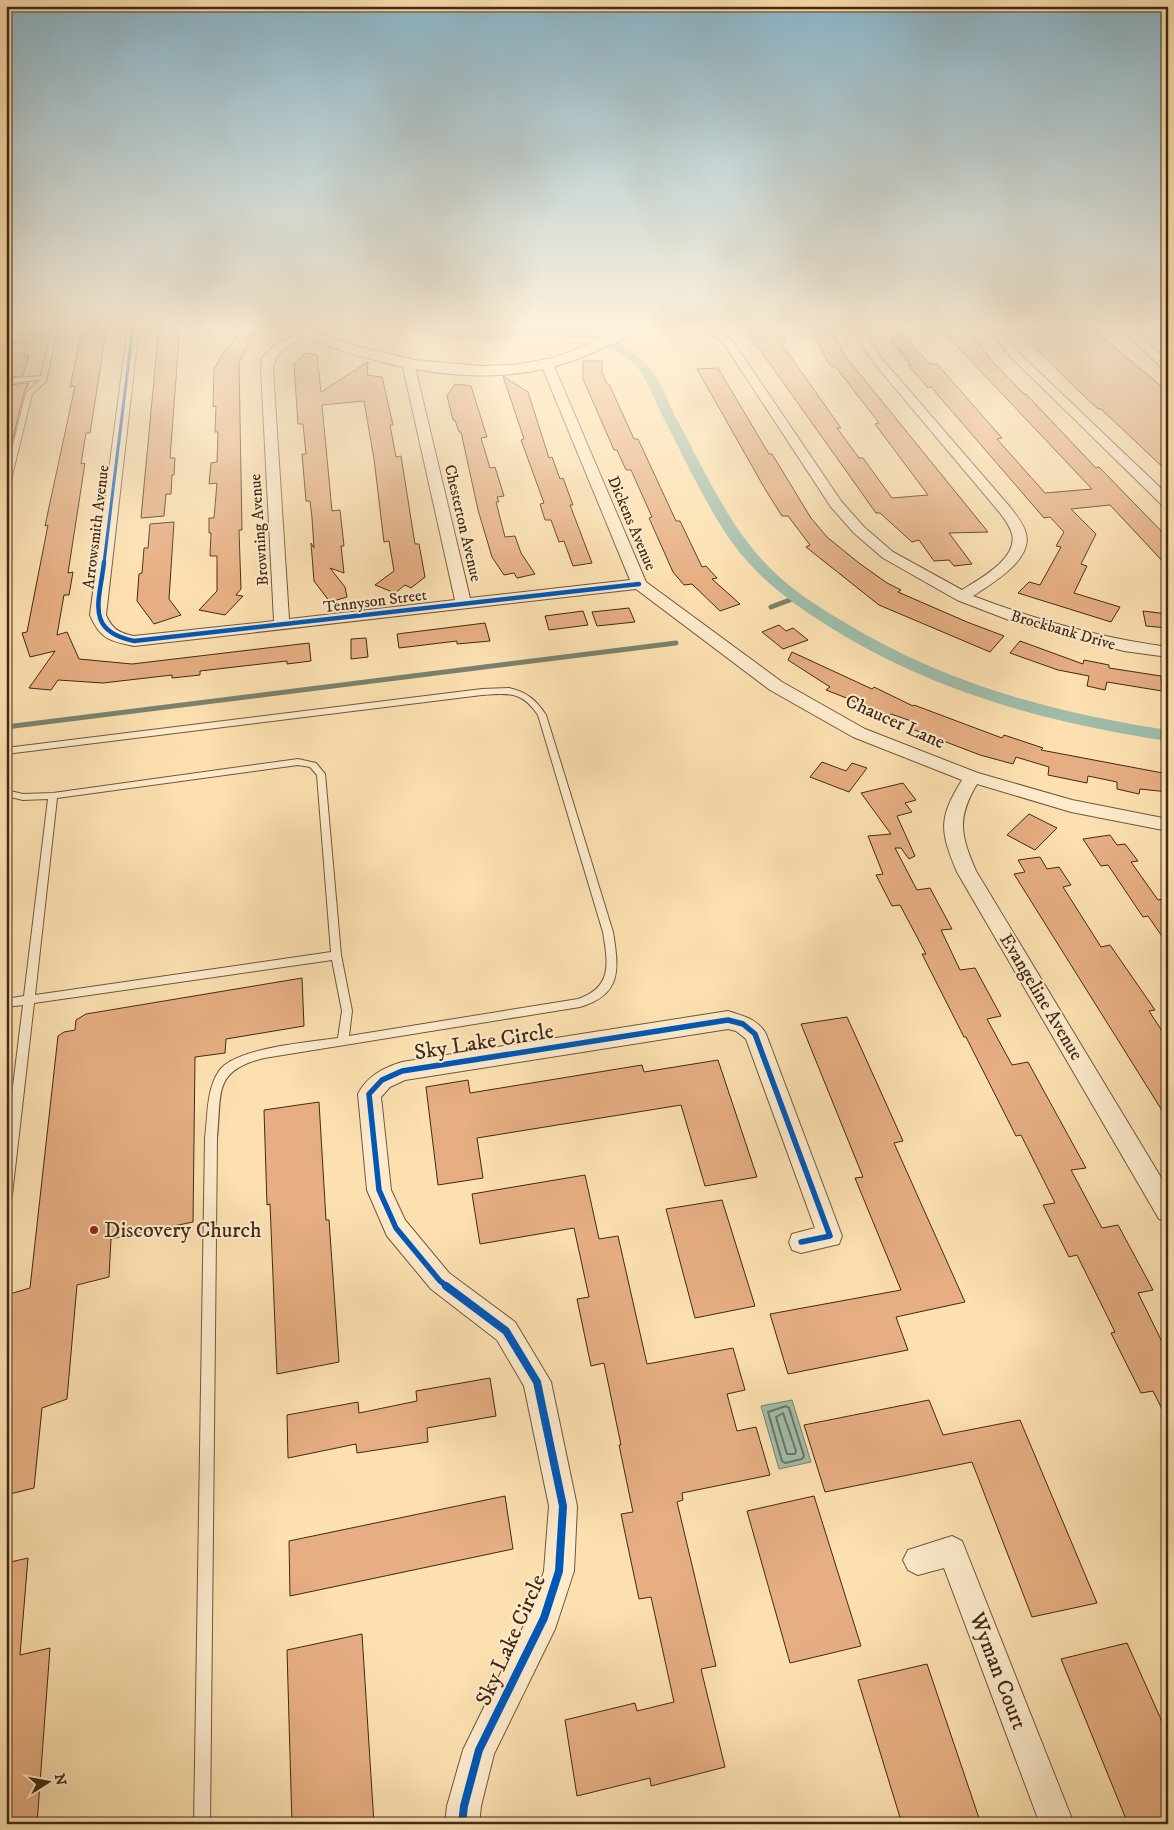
<svg xmlns="http://www.w3.org/2000/svg" width="1174" height="1830" font-family="'IM FELL DW Pica',serif">
  <style>
    .water { fill: #9fbdaa; stroke: #7a826f }
    .lines { fill: none; stroke-linecap: round; stroke-linejoin: round }
    .shore-far1 { stroke: #707360; stroke-width: 1 }
    .shore { stroke: #707360; stroke-width: 2 }
    .stream { stroke: #7a826f; stroke-width: 5 }
    .canal { fill: #9fbdaa; fill-rule: evenodd }
    .building { fill: #e6ae82; stroke: #422916 }
    .service-casing { stroke: #70573c; stroke-width: 2 }
    .minor-casing { stroke: #70573c; stroke-width: 2 }
    .tertiary-casing { stroke: #70573c; stroke-width: 2 }
    .service { fill: #fdebcc; fill-rule: evenodd }
    .minor { fill: #fdebcc; fill-rule: evenodd }
    .tertiary { fill: #fdebcc; fill-rule: evenodd }
    .cycleway-far3-casing { stroke: #fdebcc; stroke-width: 5 }
    .cycleway-far2-casing { stroke: #fdebcc; stroke-width: 7 }
    .cycleway-far1-casing { stroke: #fdebcc; stroke-width: 9 }
    .cycleway-casing { stroke: #fdebcc; stroke-width: 11 }
    .cycleway-far3 { stroke: #0057b8; stroke-width: 3 }
    .cycleway-far2 { stroke: #0057b8; stroke-width: 4.5 }
    .cycleway-far1 { stroke: #0057b8; stroke-width: 5.5 }
    .cycleway { stroke: #0057b8; stroke-width: 8 }
    .poi-dot { fill: #8f2418; stroke: #fdebcc; stroke-width: 2 }
    .labels { text-anchor: middle; dominant-baseline: central; stroke-width: 4; stroke-linejoin: round; paint-order: stroke }
    .far-street-label { font-size: 16px; fill: #422916; stroke: #fdebcc }
    .street-label { font-size: 19px; fill: #422916; stroke: #fdebcc }
    .near-street-label { font-size: 22px; fill: #422916; stroke: #fdebcc }
    .near-poi-label { font-size: 22px; fill: #422916; stroke: #fdebcc; text-anchor: start }
  </style>
  <rect width="100%" height="100%" fill="#fce0b0"/>
  <filter id="stains"><feTurbulence type="fractalNoise" baseFrequency=".004" numOctaves="4"/><feColorMatrix values="0 0 0 0 .2 0 0 0 0 .09 0 0 0 0 .02 0 0 0 .5 -.17"/></filter>
  <radialGradient id="worn" r=".72"><stop offset=".6" stop-color="#630" stop-opacity="0"/><stop offset="1" stop-color="#630" stop-opacity=".3"/></radialGradient>
  <!-- water -->
  <path class="water" d="M402 326H579L590 331 591 334 587 338 534 333 480 340 433 334Z
    M792 1400 811 1462 779 1469 761 1406Z"/>
  <g class="lines">
    <!-- shore-far1 -->
    <path class="shore-far1" d="M421 326 480 335 534 328 576 332 578 326"/>
    <!-- shore -->
    <path class="shore" d="M786 1406 789 1408 804 1456 802 1459 785 1463 782 1461 768 1412Z
      M783 1413 796 1451 795 1454H787L776 1417Z"/>
    <!-- stream -->
    <path class="stream" d="M771 607 795 598
      M6 727 676 643"/>
    <!-- canal -->
    <path class="canal" d="M590 332C611 337 633 350 648 366 660 379 667 400 675 416 703 467 727 524 768 566 790 589 817 606 844 622 944 683 1053 713 1168 730V741C1050 723 936 693 833 629 794 605 758 579 731 541 704 502 684 457 662 415 655 401 649 384 640 371 627 354 605 346 586 337L584 335 586 333Z"/>
  </g>
  <!-- building -->
  <path class="building" d="M86 326H107L90 433H86L81 464 85 463 68 573 73 572 69 595H64L57 635 67 632 79 659 132 664 309 643 311 661 287 664V661L200 671V675L172 678V675L103 683 58 680 51 690 29 688 55 651 30 657 22 633 27 632 48 525 45 526 75 386 70 387 81 334Z
    M159 326H180L170 458H175L174 475H172L171 494H166L164 516 141 518Z
    M743 326H770L786 339 781 343 841 428H837L859 458H863L892 498 928 495 875 424 879 423 835 366 832 367 828 362 809 326H829L846 357 988 532 949 533 972 564 954 566 949 560 934 561 919 540 912 542 880 513H876Z
    M938 326H966L991 360 1024 394H1026L1096 468 1099 467 1168 538V567L1110 505 1071 509 1096 534 1081 564 1087 566 1074 593 1120 607 1111 622 1018 593 1029 582 1040 585 1061 547 1056 546 1064 532 1050 517 1044 518 931 387 928 388 908 365H911L891 340 900 332 930 364H937L1002 438 997 439 1045 493 1092 489Z
    M1039 329 1040 331 1093 329 1168 392V472L1101 409H1098L1082 394 1016 330Z
    M238 332H256L239 362 242 530H239L241 589 236 595 243 596 225 615 199 610 217 591V556H210L211 533H209V518H214L217 483 209 484 211 463 217 462 218 432H215L216 406 213 407 214 369 227 347H230Z
    M28 341 24 356 29 355 23 376 6 377V343Z
    M306 353 317 355 321 392 368 362 367 375 382 377 393 425H390L396 457 401 456 415 544H419L425 577 411 588 405 585 395 593 375 585 394 571 389 541 384 542 374 459 364 401 322 405 332 511 340 510 344 546H341L344 573 330 568 345 587 347 597 330 602 314 581 311 543 314 548 312 518 310 501H306L302 454H306L303 424H298L294 364Z
    M583 361H602V372L607 384H609L634 439H638L676 521H680L702 567 706 566 717 578 712 579 740 604 720 611 692 584 684 585 673 572 649 518 652 517 631 470H626L617 450H614L583 379Z
    M718 368 769 454H772L811 518 827 537 859 563 887 583 901 590 898 592 967 622 1004 636 990 652 879 605 806 547 810 545 788 516H782L765 489 697 369Z
    M503 376 528 392 549 458 552 457 560 479 563 478 573 505H570L592 563 573 566 564 541 559 542 551 520H545L540 504 544 503 521 440 524 439Z
    M29 383 24 393 10 450 6 449V385Z
    M455 384 471 386 487 437 481 438 490 468 495 467 504 496 497 497 499 502H496L505 537 515 536 521 553 535 574 517 578 514 573 504 575 492 557 478 510 461 432H459L455 420H453L447 396Z
    M174 522 169 599 181 615 154 624 137 601 139 574 142 573 144 548H148L150 524Z
    M629 608 635 622 597 626 592 612Z
    M583 611 588 625 549 630 545 616Z
    M1143 611 1168 614V628L1146 626Z
    M485 623 490 641 457 644V641L399 648 397 634Z
    M779 625 786 631 793 628 808 640 783 649 762 632Z
    M366 638 368 657 351 659V639Z
    M1020 641 1083 664 1084 660 1109 665V668L1161 676 1162 691 1107 682 1105 690 1087 686 1089 676 1058 670 1010 653Z
    M792 652 872 689 874 687 913 706 914 705 1002 738 1004 735 1043 748 1041 750 1168 774V792L1140 789 1139 794 1117 789V782L1088 776 1087 783 1048 775 1049 767 1016 757 1013 764 980 755 912 729 917 723 891 714 886 718 849 699 826 690 830 687 788 660Z
    M822 762 846 771 852 763 867 768 849 792 810 777Z
    M903 783 916 800 905 803 912 812 897 816 915 856 909 859 901 848H895L917 890 930 888 952 929 941 930 960 970 975 968 1001 1016 987 1019 1012 1065 1028 1062 1086 1168 1071 1170 1102 1228 1118 1225 1153 1290 1138 1293 1168 1354V1421L1153 1391 1141 1393 1111 1333 1115 1332 1077 1255 1069 1257 1043 1205 1055 1203 1021 1135 1016 1136 966 1037H964L922 954H926L900 905 892 906 876 875 883 874 868 836 891 834 861 793Z
    M1029 814 1057 828 1035 850 1007 835Z
    M1110 835 1117 845 1125 844 1138 861 1131 862 1158 900 1168 898V945L1148 916 1143 917 1108 865 1101 866 1083 839Z
    M1040 857 1047 869 1059 867 1071 885 1063 887 1101 947 1110 945 1155 1010 1149 1011 1168 1040V1120L1014 874 1025 872 1018 860Z
    M302 978 304 1026 226 1039 225 1053 195 1057 193 1222 111 1239 109 1277 77 1285 67 1399 42 1408 34 1488 6 1495V1295L30 1288 58 1036 64 1032 75 1030 76 1020 86 1014Z
    M847 1017 903 1141 894 1143 965 1302 896 1317 908 1350 788 1374 770 1314 901 1290 855 1178 863 1177 801 1024Z
    M718 1060 757 1177 705 1186 681 1105 477 1138 483 1178 438 1185 426 1087 468 1080 470 1093 642 1065 644 1072Z
    M319 1102 326 1220H329L339 1362 277 1374 270 1204 267 1205 264 1110Z
    M585 1175 599 1239 618 1236 647 1364 733 1348 745 1390 727 1394 737 1431 756 1427 770 1475 682 1493 683 1500 677 1502 716 1666 701 1669 725 1767 651 1786 650 1778 577 1796 565 1720 635 1703 637 1711 674 1702 651 1597 639 1599 621 1514 633 1512 619 1445H621L604 1363 591 1366 577 1299 589 1297 574 1228 480 1244 472 1194Z
    M722 1200 755 1306 695 1318 666 1209Z
    M490 1378 496 1416 427 1428 428 1442 357 1453 356 1444 288 1458 287 1415 358 1402 359 1413 417 1401 416 1391Z
    M929 1400 943 1435 1020 1420 1097 1603 1032 1617 972 1462 825 1492 804 1425Z
    M505 1496 513 1549 290 1596 289 1541Z
    M814 1496 861 1646 790 1663 747 1511Z
    M28 1558 20 1655 50 1648 37 1824H6V1563Z
    M362 1634 374 1824H292L287 1650Z
    M1127 1643 1168 1735V1824H1128L1061 1659Z
    M927 1664 981 1824H902L858 1680Z"/>
  <g class="lines">
    <defs>
      <path id="service" d="M52 326H58L46 381 32 394 9 488 6 490V473L26 393 40 380 6 383V379L41 376 50 337 6 341V337L51 334Z
        M509 688C527 692 536 700 546 715L613 932C619 970 622 994 580 1007L264 1058C212 1071 222 1093 217 1138L210 1824H194L205 1138C208 1117 206 1090 219 1071 234 1048 310 1042 338 1038L342 1011 332 960 34 1003 12 1195 10 1199 6 1200V1143L23 1005 6 1007V999L24 996 48 799 23 800 6 796V790L23 794 53 793 298 759 316 763 325 774 341 955 352 1011 349 1036 578 999C613 987 608 963 603 932L538 715C522 691 509 693 482 695L6 754V748L482 689ZM298 765 310 767 317 775 331 952 35 995 57 798Z"/>
      <path id="minor" d="M128 326H139L106 615C112 629 119 633 134 636L274 621 261 369 262 358 276 344 305 330 309 331 311 333 309 335C293 344 275 349 273 369L289 619 455 600 402 363 408 359 414 363 470 598 630 580 541 364 547 360 553 364 646 582 782 682 865 729 978 773 1072 800 1168 819V831L1071 812 977 784C956 819 961 836 976 871L1168 1189V1222L1159 1219 957 872C940 831 938 819 962 780L853 737 770 690 636 589 134 646C110 641 100 639 90 615Z
        M694 326C710 325 723 331 734 343L841 501 864 527 893 552 962 590C979 579 1018 559 1012 534 1010 526 1005 520 1000 513L874 363 849 326H860L882 359 1010 507C1016 515 1024 524 1026 534 1033 560 991 584 973 596 1036 620 1101 638 1168 647V657L1124 651 1014 622 957 600 883 558 854 533 831 507 726 347 719 339Z
        M986 326H997L1018 352 1168 495V507L1163 506 1010 356Z
        M1119 326H1130L1168 361V371L1164 370Z
        M728 1011C743 1016 758 1019 766 1034L842 1236 839 1244 801 1253 792 1250 789 1242 792 1234 815 1228 746 1039 736 1031 728 1029 405 1080 390 1087 381 1097 391 1190 405 1220 449 1273 515 1322 551 1382 577 1506 574 1571 555 1629 494 1754 481 1806 479 1824H445L447 1806 463 1750 530 1613 544 1571 549 1506 524 1386 497 1340 431 1289 387 1236 367 1190 358 1094C367 1076 383 1068 402 1062Z
        M952 1536 962 1541 1074 1824H1040L944 1568 918 1575 908 1570 903 1560 908 1550Z"/>
      <path id="tertiary" d="M283 326H301L356 346 415 360 481 366 514 365 553 358 585 346 623 326H639C631 337 612 344 600 349 501 399 382 370 285 329Z"/>
    </defs>
    <!-- service casing -->
    <use href="#service" class="service-casing"/>
    <!-- minor casing -->
    <use href="#minor" class="minor-casing"/>
    <!-- tertiary casing -->
    <use href="#tertiary" class="tertiary-casing"/>
    <!-- service -->
    <use href="#service" class="service"/>
    <!-- minor -->
    <use href="#minor" class="minor"/>
    <!-- tertiary -->
    <use href="#tertiary" class="tertiary"/>
    <defs>
      <path id="cycleway-far3" d="M104 563 133 326"/>
      <path id="cycleway-far2" d="M104 562C100 600 84 631 134 641L639 584"/>
      <path id="cycleway-far1" d="M448 1287 440 1281 396 1228 379 1190 369 1094 382 1080 402 1071 728 1020 743 1024 755 1034 830 1236 801 1242"/>
      <path id="cycleway" d="M446 1286 506 1331 537 1382 563 1506 559 1571 544 1618 479 1750 464 1806 462 1824"/>
    </defs>
    <!-- cycleway-far3 casing -->
    <use href="#cycleway-far3" class="cycleway-far3-casing"/>
    <!-- cycleway-far2 casing -->
    <use href="#cycleway-far2" class="cycleway-far2-casing"/>
    <!-- cycleway-far1 casing -->
    <use href="#cycleway-far1" class="cycleway-far1-casing"/>
    <!-- cycleway casing -->
    <use href="#cycleway" class="cycleway-casing"/>
    <!-- cycleway-far3 -->
    <use href="#cycleway-far3" class="cycleway-far3"/>
    <!-- cycleway-far2 -->
    <use href="#cycleway-far2" class="cycleway-far2"/>
    <!-- cycleway-far1 -->
    <use href="#cycleway-far1" class="cycleway-far1"/>
    <!-- cycleway -->
    <use href="#cycleway" class="cycleway"/>
  </g>
  <!-- sky -->
  <linearGradient id="sky" x2="0" y2="1"><stop stop-color="#8bb8cf"/><stop offset="0.56" stop-color="#fef1db"/><stop offset="1" stop-color="#fef1db" stop-opacity="0"/></linearGradient>
  <rect width="1174" height="582" fill="url(#sky)"/>
  <!-- markers -->
  <circle class="poi-dot" cx="94" cy="1230" r="5"/>
  <g class="labels">
    <!-- far-street labels -->
    <g class="far-street-label">
      <text transform="translate(463 523) rotate(77)">Chesterton Avenue</text>
      <text transform="translate(632 523) rotate(67)">Dickens Avenue</text>
      <text transform="translate(96 527) rotate(-83)">Arrowsmith Avenue</text>
      <text transform="translate(259 530) rotate(-94)">Browning Avenue</text>
      <text transform="translate(375 601) rotate(-7)">Tennyson Street</text>
      <text transform="translate(1063 630) rotate(16)">Brockbank Drive</text>
    </g>
    <!-- street labels -->
    <g class="street-label">
      <text transform="translate(895 722) rotate(24)">Chaucer Lane</text>
      <text transform="translate(1041 997) rotate(59)">Evangeline Avenue</text>
    </g>
    <!-- near-street labels -->
    <g class="near-street-label">
      <text transform="translate(484 1042) rotate(-9)">Sky Lake Circle</text>
      <text transform="translate(511 1640) rotate(-66)">Sky Lake Circle</text>
      <text transform="translate(998 1671) rotate(69)">Wyman Court</text>
    </g>
    <!-- near-poi labels -->
    <g class="near-poi-label">
      <text x="104" y="1230">Discovery Church</text>
    </g>
  </g>
  <!-- margin -->
  <rect width="1174" height="1830" fill="none" stroke="#fce0b0" stroke-width="25"/>
  <rect x="8" y="8" width="1159" height="1815" fill="none" stroke="#422916" stroke-width="2.5"/>
  <rect x="12" y="12" width="1149" height="1805" fill="none" stroke="#422916"/>
  <!-- north arrow -->
  <g transform="translate(48 1782) rotate(79)" stroke="#fdebcc" stroke-width="4" paint-order="stroke">
  <path d="M0-4L9 19L0 12L-9 19Z" fill="#422916"/>
  <text y="-8" font-size="14" font-weight="bold" text-anchor="middle" fill="#422916">N</text>
  </g>
  <rect width="100%" height="100%" filter="url(#stains)"/>
  <rect width="100%" height="100%" fill="url(#worn)"/>
</svg>
